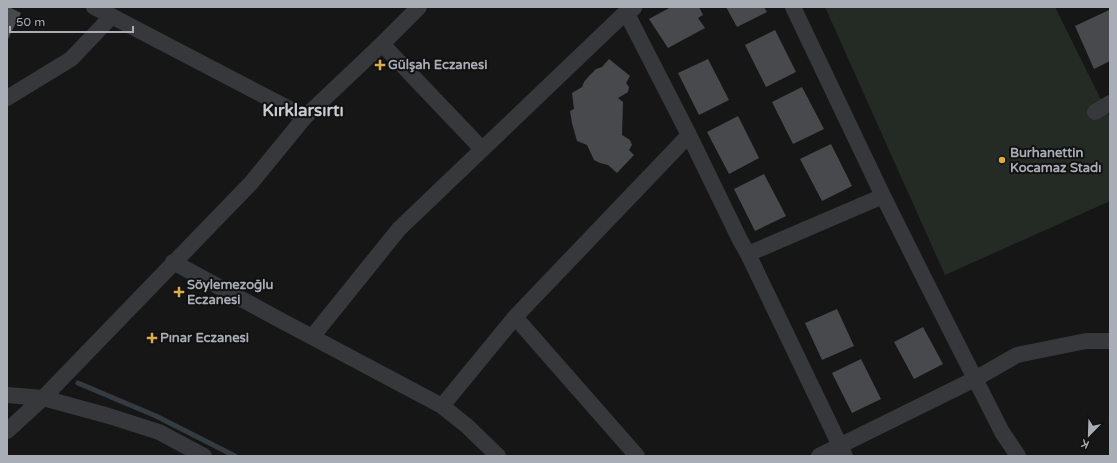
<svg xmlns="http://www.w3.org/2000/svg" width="1117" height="463" font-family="'Varela Round',sans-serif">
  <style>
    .green { fill: #242b25 }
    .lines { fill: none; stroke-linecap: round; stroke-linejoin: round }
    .stream { stroke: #343c42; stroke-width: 5 }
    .building { fill: #48494c }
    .minor { stroke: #37383c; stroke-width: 16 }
    .poi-dot { fill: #daad4a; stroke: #111112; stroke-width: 1.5 }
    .labels { text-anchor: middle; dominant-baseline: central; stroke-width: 4; stroke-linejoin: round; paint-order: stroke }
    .poi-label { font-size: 13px; font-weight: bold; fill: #a9adb5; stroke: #111112; text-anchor: start }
    .district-label { font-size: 17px; font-weight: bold; fill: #caccd2; stroke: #111112 }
  </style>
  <rect width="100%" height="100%" fill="#161617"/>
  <!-- green -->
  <path class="green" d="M825 7H1055L1110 118V201L945 275Z"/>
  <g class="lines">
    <!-- stream -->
    <path class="stream" d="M78 383 156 416 235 456"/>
  </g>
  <!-- building -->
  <path class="building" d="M7 7H9L21 13 7 41Z
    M671 7H699L703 15 698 18 705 28 668 48 649 19Z
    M726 7H764L767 12 737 27Z
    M1109 10 1110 61 1094 69 1075 26Z
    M775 30 796 72 766 87 745 45Z
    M609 59 630 76 626 83 629 87 628 92 618 98 623 102 622 135 630 140 632 145 629 150 634 155 617 173 608 165 600 163 594 160 587 145 577 141 572 123 570 111 574 109 572 93 582 87 584 82 589 76 596 69 602 67Z
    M708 59 729 100 699 115 678 73Z
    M802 87 824 129 793 144 772 102Z
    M738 116 759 158 729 174 707 132Z
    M831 144 852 186 822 201 800 159Z
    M764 174 786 216 755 231 734 189Z
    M837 309 854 346 822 360 805 323Z
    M923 327 943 364 914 379 894 342Z
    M861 359 881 399 852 413 832 373Z"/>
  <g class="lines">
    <!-- minor -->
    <path class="minor" d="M94 7 305 117
      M793 7 883 196 927 284 1002 432 1018 456
      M626 12 689 135 740 240 748 254 845 456
      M382 44 482 149
      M7 98 71 59 112 16
      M1095 112 1110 103
      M748 254 883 196
      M173 262 282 321 442 406 467 426 498 456
      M515 317 637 456
      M312 337 399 229 626 12 634 8
      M7 395 43 398 109 416 159 432 204 456
      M442 406 515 317 689 135
      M7 431 43 398 251 183 305 117 382 44 419 7
      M819 456 975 379 1017 355 1086 341H1110"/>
  </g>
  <!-- markers -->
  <g class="poi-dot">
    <path d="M378 59h4v4h4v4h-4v4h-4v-4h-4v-4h4z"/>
    <circle cx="1002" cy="160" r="4"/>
    <path d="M177 286h4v4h4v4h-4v4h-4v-4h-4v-4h4z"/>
    <path d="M150 332h4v4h4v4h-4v4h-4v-4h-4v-4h4z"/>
  </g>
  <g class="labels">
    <!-- poi labels -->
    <g class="poi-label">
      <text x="388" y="65">Gülşah Eczanesi</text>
      <text x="1010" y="153">Burhanettin<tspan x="1010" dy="15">Kocamaz Stadı</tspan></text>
      <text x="187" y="285">Söylemezoğlu<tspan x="187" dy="15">Eczanesi</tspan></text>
      <text x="160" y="338">Pınar Eczanesi</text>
    </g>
    <!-- district labels -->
    <g class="district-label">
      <text x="303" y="110">Kırklarsırtı</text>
    </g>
  </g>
  <!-- border -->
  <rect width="1117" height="463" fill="none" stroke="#a9adb5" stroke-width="16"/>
  <!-- north arrow -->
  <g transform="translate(1089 435) rotate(203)" stroke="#111112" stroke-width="3" paint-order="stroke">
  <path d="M0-3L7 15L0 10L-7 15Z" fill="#a9adb5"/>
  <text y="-6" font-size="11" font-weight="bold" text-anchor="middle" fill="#a9adb5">K</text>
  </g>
  <!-- scale -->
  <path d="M10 26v6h123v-6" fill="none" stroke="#a9adb5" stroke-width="2"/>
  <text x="16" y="26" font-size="12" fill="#a9adb5" stroke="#111112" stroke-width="3" paint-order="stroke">50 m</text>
</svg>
